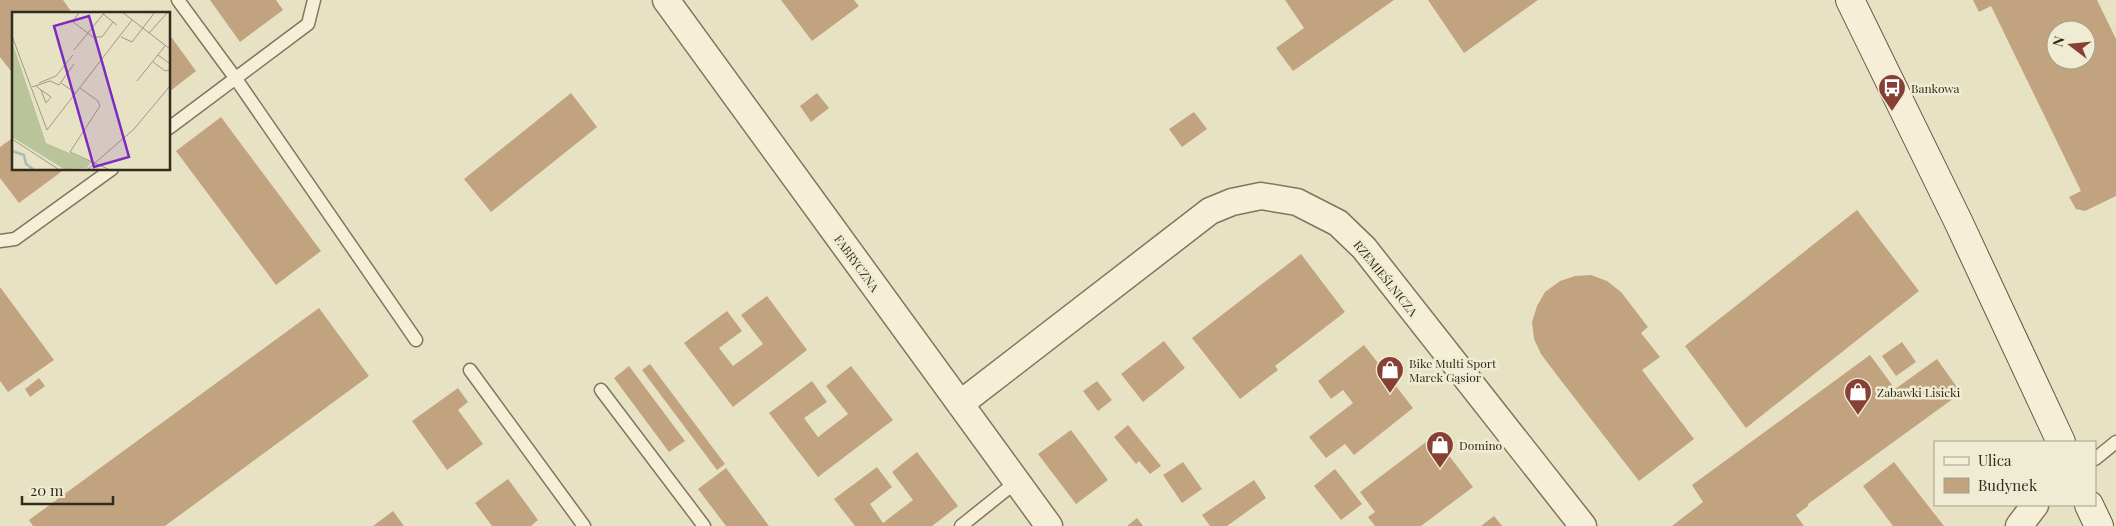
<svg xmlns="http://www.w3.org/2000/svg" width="2116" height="526" font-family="'Playfair Display',serif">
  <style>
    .building { fill: #c1a47f; fill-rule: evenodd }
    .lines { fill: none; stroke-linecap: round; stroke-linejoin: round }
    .lane-casing { stroke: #80755d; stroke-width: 15 }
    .street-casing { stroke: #80755d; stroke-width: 29 }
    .secondary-casing { stroke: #625640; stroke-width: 30 }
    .lane { stroke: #f4efd6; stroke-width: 12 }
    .street { stroke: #f4efd6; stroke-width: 26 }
    .secondary { stroke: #f4efd6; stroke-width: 28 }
    .labels { text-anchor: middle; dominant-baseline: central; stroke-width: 5; stroke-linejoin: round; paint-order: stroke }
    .poi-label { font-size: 12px; fill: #322b1f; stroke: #f0ecd3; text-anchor: start }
    .street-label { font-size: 12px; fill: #322b1f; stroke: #f0ecd3 }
    .inset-river { fill: none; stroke: #a5bcb8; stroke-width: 2.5 }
    .inset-road { fill: none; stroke: #9f9982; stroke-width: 1 }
    .view { fill: #7b2cbf; fill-opacity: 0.15; stroke: #7b2cbf; stroke-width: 2.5 }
    .inset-edge { fill: none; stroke: #322b1f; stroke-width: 2.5 }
  </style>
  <rect width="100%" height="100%" fill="#e8e2c4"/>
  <!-- building -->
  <path class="building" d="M0 0H63L73 14H14V75L0 57Z
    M210 0H276L283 10 240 42Z
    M781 0H854L859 6 812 41Z
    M1285 0H1394L1293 71 1276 48 1304 28Z
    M1428 0H1538L1464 53Z
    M1973 0H2097L2116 39V196L2085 211 2076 209 2069 197 2081 191 1991 6 1979 12ZM2056 30H2086V60H2056Z
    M169 34 196 71 169 92Z
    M571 93 597 127 491 212 464 179Z
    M817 93 829 108 811 122 800 106Z
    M1194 112 1207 129 1182 147 1169 129Z
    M221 117 321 251 276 285 176 151Z
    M14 137V169H65L19 203 0 178V147Z
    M1857 210 1919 291 1746 428 1685 346Z
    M1301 254 1345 312 1275 366 1278 370 1240 399 1192 338Z
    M1591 275 1607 281 1621 292 1648 327 1641 333 1660 357 1642 370 1694 439 1639 481 1556 374 1541 354 1534 339 1532 322 1537 306 1545 292 1560 281 1575 276Z
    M0 287 54 360 8 392 0 381Z
    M767 296 807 350 733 407 684 343 727 311 742 331 719 348 733 366 763 344 741 315Z
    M319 308 369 376 165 526H33L29 520Z
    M1164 341 1185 368 1143 402 1121 374Z
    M1902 342 1916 362 1896 376 1882 356Z
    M1364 345 1413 408 1354 455 1345 444 1326 458 1309 437 1353 403 1343 390 1331 399 1318 381Z
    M1870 355 1895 389 1937 359 1961 393 1808 504V506L1796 515 1804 526H1672L1703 502 1692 485Z
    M650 364 725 464 717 470 642 370Z
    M629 366 685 441 669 452 614 378Z
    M851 366 893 420 818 477 769 413 812 381 827 402 804 418 818 437 848 414 826 386Z
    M39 378 45 386 30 397 25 389Z
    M1097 381 1112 400 1098 411 1083 391Z
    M458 388 468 402 458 410 483 444 447 470 412 421Z
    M1128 425 1161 466 1150 474 1139 461 1136 464 1114 437Z
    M1071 430 1108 480 1076 504 1038 454Z
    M1434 436 1473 487 1421 526H1375L1368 517 1375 512 1360 492Z
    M917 452 958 506 932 526H855L834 499 877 467 892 487 870 504 883 523 913 500 892 472Z
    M1183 462 1202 489 1182 503 1163 475Z
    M1894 462 1944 526H1893L1863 486Z
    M726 468 769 526H726L698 489Z
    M1335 469 1362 504 1341 520 1314 486Z
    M508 479 538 520 531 526H492L475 503Z
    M1254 480 1266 498 1227 526H1210L1202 515Z
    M393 511 404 526H373Z
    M1494 516 1502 526H1481Z
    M1137 518 1143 526H1127Z"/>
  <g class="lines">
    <defs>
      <path id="lane" d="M178 0 236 79 416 340
        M169 128 308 24 314 0
        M0 241 15 239 112 169
        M470 370 584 526
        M601 390 704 526
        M2095 459 2116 442
        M961 526 1016 482"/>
      <path id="street" d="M666 0 1049 526
        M960 404 1210 211 1232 202 1261 196 1297 202 1338 223 1364 248 1583 526
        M2019 526 2035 505"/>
      <path id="secondary" d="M1850 0 1958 221 2061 442
        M2089 505 2099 526"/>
    </defs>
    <!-- lane casing -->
    <use href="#lane" class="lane-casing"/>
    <!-- street casing -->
    <use href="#street" class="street-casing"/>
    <!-- secondary casing -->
    <use href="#secondary" class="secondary-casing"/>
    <!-- lane -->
    <use href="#lane" class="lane"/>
    <!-- street -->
    <use href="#street" class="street"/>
    <!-- secondary -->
    <use href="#secondary" class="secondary"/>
  </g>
  <!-- icons -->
  <defs>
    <symbol id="bus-pin" viewBox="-11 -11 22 30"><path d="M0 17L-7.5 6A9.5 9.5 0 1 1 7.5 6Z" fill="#874035" stroke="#f0ecd3"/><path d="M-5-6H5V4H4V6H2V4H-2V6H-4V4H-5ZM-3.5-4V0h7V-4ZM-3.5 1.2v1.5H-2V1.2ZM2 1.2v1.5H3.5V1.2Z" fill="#fff"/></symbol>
    <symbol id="shop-pin" viewBox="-11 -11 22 30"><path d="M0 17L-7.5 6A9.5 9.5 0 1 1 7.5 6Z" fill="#874035" stroke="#f0ecd3"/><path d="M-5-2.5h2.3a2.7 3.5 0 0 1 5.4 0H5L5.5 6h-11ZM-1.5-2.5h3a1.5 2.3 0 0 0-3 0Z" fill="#fff"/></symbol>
  </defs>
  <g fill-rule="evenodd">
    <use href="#bus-pin" x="1876" y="72" width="32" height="43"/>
    <use href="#shop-pin" x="1374" y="354" width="32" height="43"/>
    <use href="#shop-pin" x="1842" y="376" width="32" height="43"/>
    <use href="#shop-pin" x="1424" y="429" width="32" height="43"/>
  </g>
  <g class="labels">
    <!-- poi labels -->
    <g class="poi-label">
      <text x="1911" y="88">Bankowa</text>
      <text x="1409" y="363">Bike Multi Sport<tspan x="1409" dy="14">Marek Gąsior</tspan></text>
      <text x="1877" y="392">Zabawki Lisicki</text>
      <text x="1459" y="445">Domino</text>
    </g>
    <!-- street labels -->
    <g class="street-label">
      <text transform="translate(857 263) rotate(54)">FABRYCZNA</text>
      <text transform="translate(1386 278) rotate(51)">RZEMIEŚLNICZA</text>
    </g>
  </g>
  <!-- overview -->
  <g transform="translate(12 12)">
    <rect width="158" height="158" fill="#e8e2c4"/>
    <path d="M0 29 34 131 79 150 75 156 52 157 0 125Z" fill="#b9c49a"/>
    <path class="inset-river" d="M0 139 12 143 14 152 21 157"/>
    <path class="inset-road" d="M67 0 61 10 81 25H90L101 10M110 0 158 37M91 2 105 13M137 21 156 0M0 24 35 118 120 8M109 25 120 30 143 0M62 38 93 0M146 43 158 52M141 50 153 59 157 58M125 69 153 34M27 71 44 64 61 43M49 71 64 81M24 74 29 78 35 82 39 85 34 91 29 78M20 75 38 69 47 73 62 52M68 76 86 89 88 94 58 140 96 157M0 127 46 157M76 157 122 117 158 74"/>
    <path class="view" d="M77 4 117 145 82 155 42 14Z"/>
    <rect width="158" height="158" class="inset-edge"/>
  </g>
  <!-- legend -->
  <rect x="1934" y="441" width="162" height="65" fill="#f0ecd3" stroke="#a49f8b"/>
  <rect x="1944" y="457" width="25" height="8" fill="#f4efd6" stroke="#a49f8b"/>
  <text x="1978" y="466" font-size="15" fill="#322b1f">Ulica</text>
  <rect x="1944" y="478" width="25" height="15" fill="#c1a47f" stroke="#a49f8b"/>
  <text x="1978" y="491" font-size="15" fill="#322b1f">Budynek</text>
  <!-- north arrow -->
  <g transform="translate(2071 45) rotate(286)"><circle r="24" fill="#f0ecd3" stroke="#a49f8b"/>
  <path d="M0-4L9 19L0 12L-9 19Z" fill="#874035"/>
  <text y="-8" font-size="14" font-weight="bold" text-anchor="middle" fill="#322b1f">N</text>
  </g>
  <!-- scale -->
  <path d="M22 496v8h91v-8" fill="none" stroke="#322b1f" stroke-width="2.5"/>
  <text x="30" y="496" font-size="15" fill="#322b1f" stroke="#f0ecd3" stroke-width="4" paint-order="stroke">20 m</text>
</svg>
